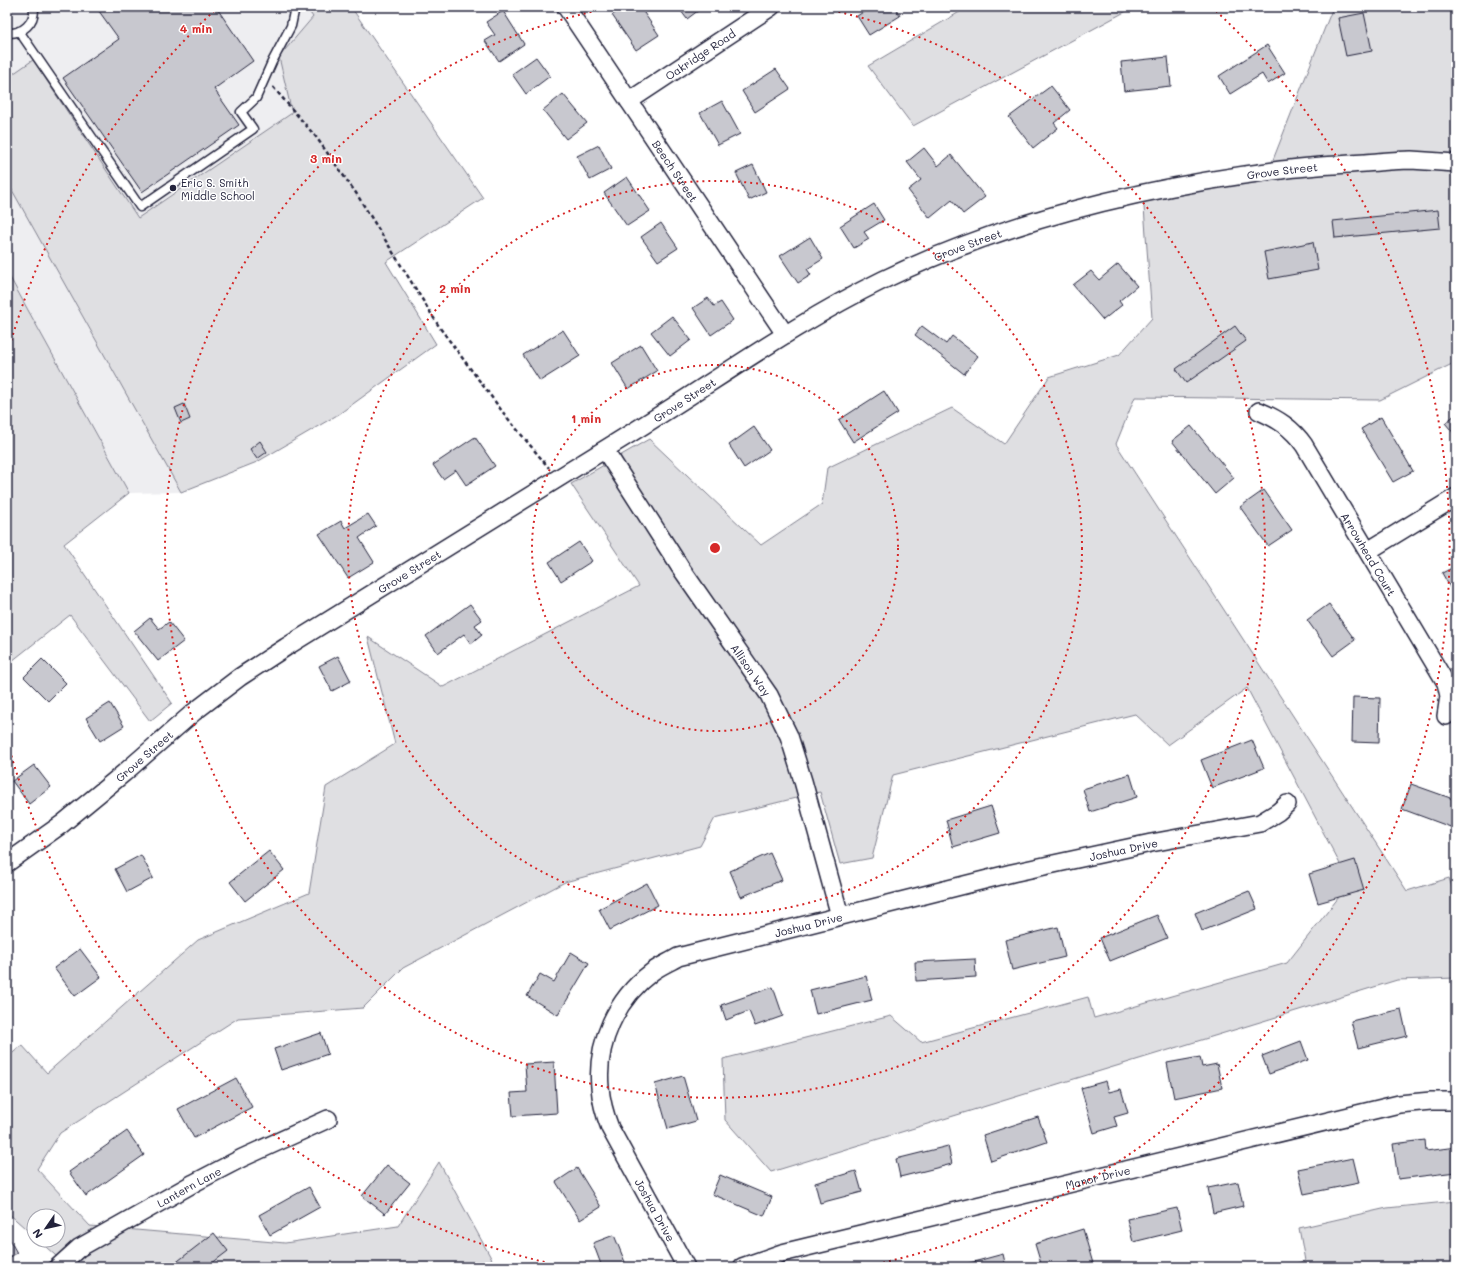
<svg xmlns="http://www.w3.org/2000/svg" width="1463" height="1274" font-family="Mali,sans-serif">
  <style>
    .built { fill: #eeeef1 }
    .green { fill: #dfdfe2; stroke: #80808e }
    .building { fill: #c8c8cf; stroke: #22223b }
    .lines { fill: none; stroke-linecap: round; stroke-linejoin: round }
    .lane-casing { stroke: #22223b; stroke-width: 11 }
    .street-casing { stroke: #22223b; stroke-width: 20 }
    .path { stroke: #22223b; stroke-width: 2.5; stroke-dasharray: 4 3; stroke-linecap: butt }
    .lane { stroke: #fff; stroke-width: 8 }
    .street { stroke: #fff; stroke-width: 17 }
    .ring { fill: none; stroke: #d62828; stroke-width: 2; stroke-dasharray: 2 4 }
    .poi-dot { fill: #22223b; stroke: #fff; stroke-width: 1.5 }
    .labels { text-anchor: middle; dominant-baseline: central; stroke-width: 3; stroke-linejoin: round; paint-order: stroke }
    .street-label { font-size: 11px; fill: #22223b; stroke: #fff }
    .poi-label { font-size: 11px; fill: #22223b; stroke: #fff; text-anchor: start }
    .centre { fill: #d62828; stroke: #fff; stroke-width: 2 }
    .ring-label { font-size: 12px; text-anchor: middle; font-weight: bold; fill: #d62828; stroke: #fff; stroke-width: 3; stroke-linejoin: round; paint-order: stroke }
  </style>
  <rect width="100%" height="100%" fill="#fff"/>
  <filter id="ink" filterUnits="userSpaceOnUse"><feTurbulence type="fractalNoise" baseFrequency=".025" numOctaves="2"/><feDisplacementMap in="SourceGraphic" scale="8" xChannelSelector="R" yChannelSelector="G"/><feConvolveMatrix kernelMatrix="1 2 1 2 8 2 1 2 1" color-interpolation-filters="sRGB"/></filter>
  <g filter="url(#ink)">
    <!-- built -->
    <path class="built" d="M7 7H306L313 17 279 57 292 113 436 344 339 414 257 462 181 492 129 493 7 271Z"/>
    <!-- green -->
    <path class="green" d="M306 7H351L483 198 386 262 436 344 339 414 257 462 181 492 7 181V78L33 60 138 218 292 113 279 57 313 17Z
      M968 7H1134L913 126 868 66Z
      M1333 7H1456V362L1380 400 1135 397 1116 444 1407 891 1449 878 1456 899V978L1397 980 771 1172 725 1120 723 1059 891 1016 921 1042 1088 997 1094 1018 1287 963 1350 883 1247 688 1168 745 1135 714 893 775 872 858 840 864 820 792 715 818 700 846 565 882 403 968 363 1008 238 1018 60 1133 37 1169 90 1226 285 1243 398 1226 439 1162 496 1267H65L55 1255 38 1240H58V1216H34V1236L7 1212V1058L22 1045 47 1073 198 940 309 893 326 787 395 744 368 637 443 687 639 586 571 484 649 439 761 545 822 504 827 468 952 408 1004 444 1049 377 1119 355 1152 318 1143 193 1269 170Z
      M7 272 129 493 64 544 172 703 150 721 70 615 7 665Z
      M1456 1201V1267H1286L1305 1261 1299 1228 1387 1208Z"/>
    <!-- building -->
    <path class="building" d="M96 7H216L253 61 214 89 239 125 142 192 63 78 119 39Z
      M624 7H640L659 35 636 50 612 15Z
      M678 7H703L687 19Z
      M871 7H895L900 16 869 35 857 16Z
      M503 11 524 44 499 61 485 41 495 35 486 22Z
      M1364 13 1372 51 1346 56 1338 18Z
      M1267 45 1285 73 1268 84 1262 74 1230 94 1219 76Z
      M536 57 550 76 526 94 512 74Z
      M1168 57 1171 86 1124 91 1121 62Z
      M776 69 790 89 755 112 742 91Z
      M1051 86 1070 110 1054 123 1058 128 1033 148 1009 117Z
      M563 94 587 123 566 139 543 110Z
      M722 101 740 134 718 145 700 113Z
      M599 145 611 169 590 180 577 156Z
      M924 148 938 166 951 155 985 197 963 214 952 200 930 218 908 190 921 180 907 162Z
      M753 165 766 192 749 200 736 173Z
      M627 177 650 211 627 226 604 193Z
      M874 204 884 220 864 232 869 239 854 248 840 226Z
      M1438 210 1440 228 1335 238 1333 221Z
      M661 223 678 248 658 261 641 237Z
      M810 237 823 259 807 269 811 275 798 283 780 256Z
      M1313 242 1318 270 1269 279 1264 252Z
      M1118 264 1137 286 1119 301 1122 305 1103 320 1073 285 1091 271 1099 280Z
      M708 298 714 306 721 302 733 320 711 335 693 308Z
      M672 316 691 340 670 356 651 332Z
      M922 326 946 344 952 336 978 356 964 374 915 335Z
      M1235 326 1246 341 1186 383 1176 369Z
      M563 330 580 356 540 381 523 355Z
      M641 345 657 371 628 389 612 363Z
      M884 391 898 413 853 442 839 420Z
      M184 404 190 419 181 423 175 408Z
      M1456 414V436L1445 423Z
      M1381 417 1413 471 1393 482 1361 429Z
      M1191 426 1234 478 1215 494 1172 441Z
      M754 427 770 450 744 468 729 445Z
      M475 437 495 466 466 485 456 470 443 479 433 465Z
      M260 441 267 452 257 459 250 449Z
      M1264 490 1292 530 1268 546 1240 507Z
      M368 514 376 526 359 538 374 562 348 578 319 534 341 521 345 528Z
      M579 542 592 561 561 581 549 562Z
      M1456 566V598L1442 573Z
      M470 604 482 620 475 625 482 635 471 644 464 634 438 653 426 636Z
      M1329 604 1355 640 1333 656 1307 620Z
      M150 618 159 629 169 622 184 641 158 661 134 631Z
      M338 656 351 681 332 691 319 666Z
      M42 659 66 683 48 701 24 677Z
      M1353 697 1380 698 1379 743 1352 742Z
      M110 703 124 726 100 741 86 718Z
      M1252 740 1264 768 1212 788 1201 760Z
      M34 765 51 787 29 804 12 781Z
      M1130 774 1137 797 1090 812 1083 789Z
      M1411 784 1456 800V829L1402 809Z
      M991 806 1000 833 953 847 946 820Z
      M269 851 284 870 245 901 230 882Z
      M770 853 782 880 741 897 730 871Z
      M141 855 153 878 127 892 115 869Z
      M1355 860 1364 890 1318 903 1309 874Z
      M647 883 658 905 610 930 599 909Z
      M1249 891 1257 909 1202 931 1195 913Z
      M1157 915 1167 938 1110 961 1100 938Z
      M1058 927 1065 957 1012 970 1005 940Z
      M80 949 101 977 75 996 54 968Z
      M571 952 589 963 558 1015 527 996 540 974 554 982Z
      M975 959 976 977 916 981 915 962Z
      M866 976 872 1000 816 1014 810 990Z
      M773 987 783 1016 755 1026 749 1011 726 1020 721 1005Z
      M1401 1009 1407 1036 1358 1048 1351 1021Z
      M321 1033 328 1054 281 1070 274 1049Z
      M1301 1041 1308 1060 1269 1074 1262 1056Z
      M1200 1057 1202 1067 1217 1064 1222 1088 1174 1098 1167 1063Z
      M554 1062 557 1113 513 1116 511 1093 527 1092 525 1064Z
      M683 1076 696 1121 668 1129 655 1084Z
      M236 1078 252 1107 194 1138 178 1109Z
      M1106 1081 1109 1092 1121 1089 1128 1113 1114 1117 1117 1126 1094 1133 1081 1088Z
      M1038 1117 1047 1142 991 1161 983 1135Z
      M127 1131 144 1155 86 1196 69 1172Z
      M1425 1140 1426 1151 1456 1147V1172L1398 1179 1393 1144Z
      M948 1146 952 1164 900 1177 896 1159Z
      M1353 1158 1359 1183 1304 1194 1298 1169Z
      M387 1165 410 1183 385 1214 362 1196Z
      M577 1168 601 1207 580 1220 556 1182Z
      M856 1171 862 1192 820 1203 815 1183Z
      M720 1175 772 1197 764 1216 712 1194Z
      M1238 1182 1243 1206 1213 1213 1208 1188Z
      M309 1187 320 1207 270 1235 259 1215Z
      M1177 1208 1182 1230 1133 1242 1127 1219Z
      M1083 1229 1094 1267H1042L1035 1244Z
      M214 1233 228 1251 207 1267H176L174 1264Z
      M7 1235 17 1253 7 1259Z
      M614 1235 627 1267H602L593 1243Z
      M1003 1254 1006 1267H955Z"/>
    <g class="lines">
      <defs>
        <path id="lane" d="M19 31 140 207 253 129 241 112 256 98 272 62 291 26 295 7
          M7 33C23 34 35 23 34 7"/>
        <g id="street">
          <path id="s1" d="M566 7 785 334"/>
          <path id="s2" d="M629 101 771 7"/>
          <path id="s3" d="M1259 411C1278 419 1292 428 1304 445L1446 683 1449 696 1446 716"/>
          <path id="s4" d="M605 450 680 567 769 695 789 736 803 781 840 916"/>
          <path d="M1368 551 1456 497"/>
          <path id="s5" d="M7 863 62 824 124 773 194 712 240 677 286 647C400 577 514 506 628 435 713 383 793 324 883 280 1007 220 1145 187 1281 170 1309 166 1337 165 1365 163 1380 162 1396 160 1411 160 1426 161 1441 162 1456 163"/>
          <path id="s6" d="M58 1267 79 1248 194 1183 242 1158 328 1119"/>
          <path id="s7" d="M686 1267 610 1128C605 1115 601 1101 600 1087 596 1043 616 999 652 972 660 966 670 962 678 957L1012 873 1151 843 1260 823 1278 812 1287 804"/>
          <path id="s8" d="M742 1267 782 1253 1399 1104 1431 1101H1456"/>
        </g>
      </defs>
      <!-- lane casing -->
      <use href="#lane" class="lane-casing"/>
      <!-- street casing -->
      <use href="#street" class="street-casing"/>
      <!-- path -->
      <path class="path" d="M273 87 316 137 356 193 440 328 505 415 549 468"/>
      <!-- lane -->
      <use href="#lane" class="lane"/>
      <!-- street -->
      <use href="#street" class="street"/>
    </g>
  </g>
  <!-- distance rings -->
  <g class="ring">
    <circle cx="715" cy="548" r="183"/>
    <circle cx="715" cy="548" r="367"/>
    <path d="M815 7A550 550 0 1 1 615 7"/>
    <path d="M562 1266A734 734 0 0 1 8 744M8 352A734 734 0 0 1 214 11M1216 11A734 734 0 0 1 868 1266"/>
  </g>
  <!-- markers -->
  <circle class="poi-dot" cx="173" cy="188" r="4"/>
  <g class="labels">
    <!-- street labels -->
    <g class="street-label">
      <text stroke="none"><textPath href="#s2" startOffset="85">Oakridge Road</textPath></text>
      <text stroke="none"><textPath href="#s1" startOffset="197">Beech Street</textPath></text>
      <text stroke="none"><textPath href="#s5" startOffset="1470">Grove Street</textPath></text>
      <text stroke="none"><textPath href="#s5" startOffset="1146">Grove Street</textPath></text>
      <text stroke="none"><textPath href="#s5" startOffset="822">Grove Street</textPath></text>
      <text stroke="none"><textPath href="#s3" startOffset="184">Arrowhead Court</textPath></text>
      <text stroke="none"><textPath href="#s5" startOffset="498">Grove Street</textPath></text>
      <text stroke="none"><textPath href="#s4" startOffset="264">Allison Way</textPath></text>
      <text stroke="none"><textPath href="#s5" startOffset="174">Grove Street</textPath></text>
      <text stroke="none"><textPath href="#s7" startOffset="821">Joshua Drive</textPath></text>
      <text stroke="none"><textPath href="#s7" startOffset="497">Joshua Drive</textPath></text>
      <text stroke="none"><textPath href="#s8" startOffset="367">Manor Drive</textPath></text>
      <text stroke="none"><textPath href="#s6" startOffset="154">Lantern Lane</textPath></text>
      <text transform="translate(655 1210) rotate(61)">Joshua Drive</text>
    </g>
    <!-- poi labels -->
    <g class="poi-label">
      <text x="181" y="182">Eric S. Smith<tspan x="181" dy="13">Middle School</tspan></text>
    </g>
  </g>
  <circle cx="715" cy="548" r="6" class="centre"/>
  <g class="ring-label">
    <text x="196" y="33">4 min</text>
    <text x="326" y="163">3 min</text>
    <text x="455" y="293">2 min</text>
    <text x="586" y="423">1 min</text>
  </g>
  <!-- margin -->
  <rect width="1463" height="1274" fill="none" stroke="#fff" stroke-width="24"/>
  <rect x="12" y="12" width="1439" height="1250" fill="none" stroke="#22223b" stroke-width="1.5" filter="url(#ink)"/>
  <!-- north arrow -->
  <g transform="translate(46 1228) rotate(236)"><circle r="19" fill="#ffffff" stroke="#a7a7b1"/>
  <path d="M0-3L7 15L0 10L-7 15Z" fill="#22223b"/>
  <text y="-6" font-size="11" font-weight="bold" text-anchor="middle" fill="#22223b">N</text>
  </g>
</svg>
